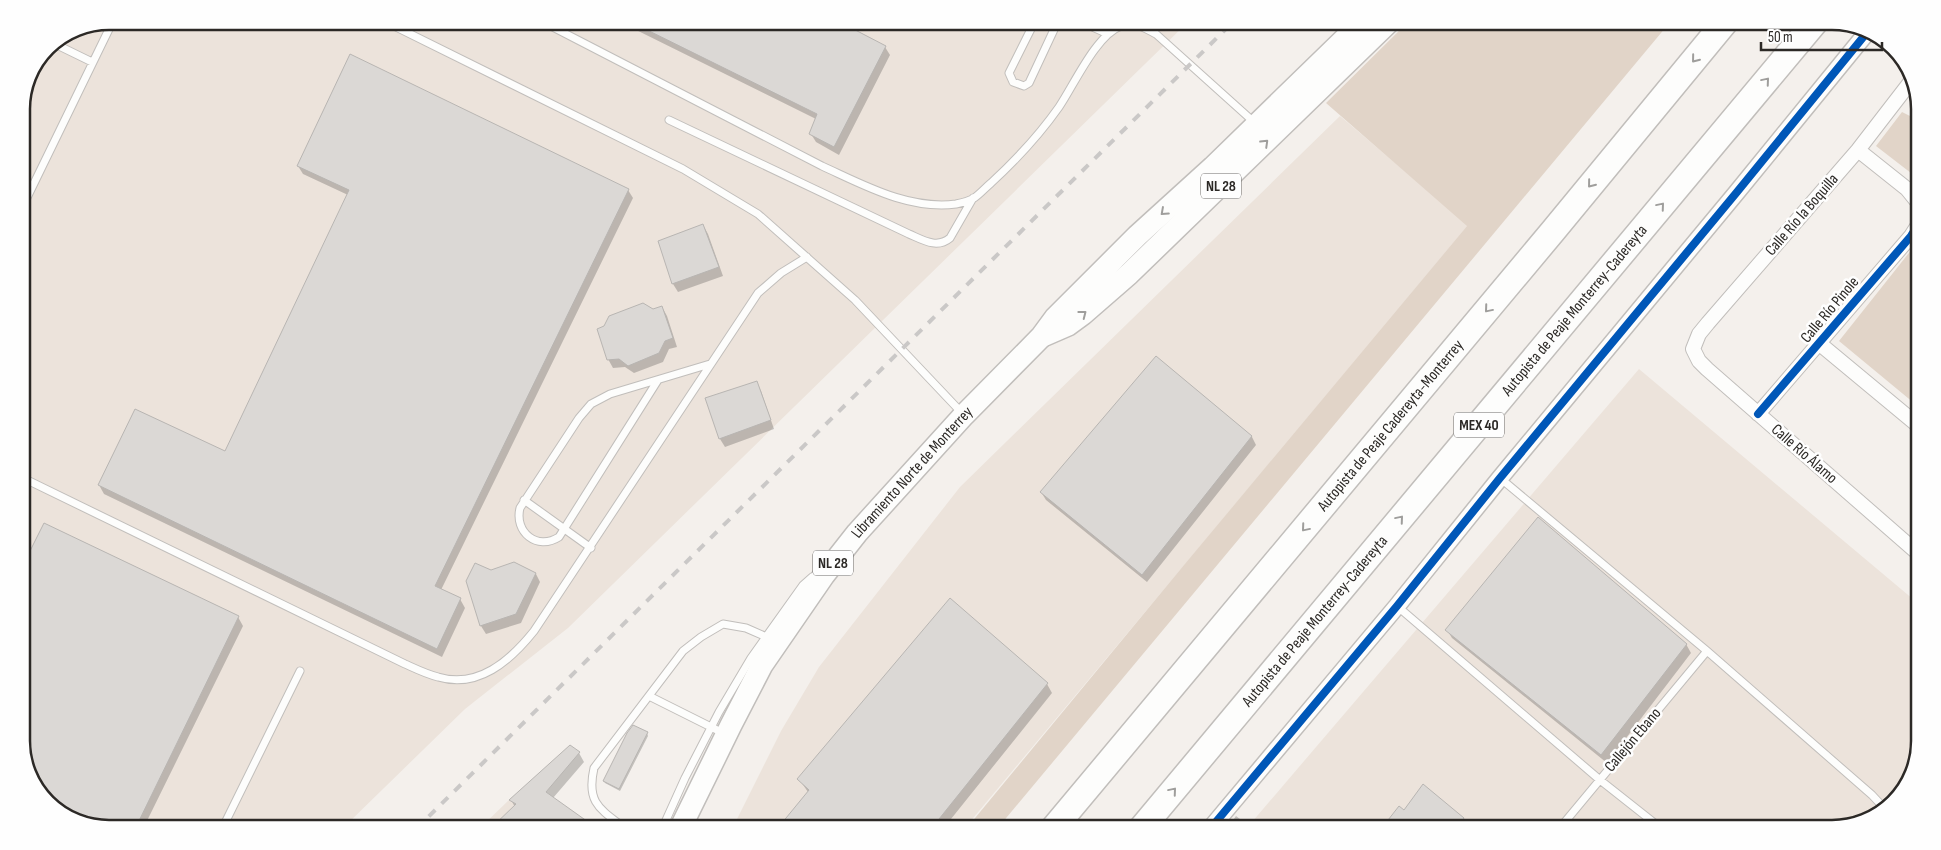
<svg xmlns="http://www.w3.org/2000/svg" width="1941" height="850" font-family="'Sofia Sans Condensed',sans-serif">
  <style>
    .built { fill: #ece3db }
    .green { fill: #e1d4c8 }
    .shadow { fill: #0003 }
    .building { fill: #dbd8d5; stroke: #b8b5b2 }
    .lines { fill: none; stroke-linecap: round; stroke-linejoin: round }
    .service-casing { stroke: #c1bebb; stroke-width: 9 }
    .minor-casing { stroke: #c1bebb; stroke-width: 16 }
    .tertiary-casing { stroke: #c1bebb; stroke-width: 19 }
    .primary-casing { stroke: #c1bebb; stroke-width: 24 }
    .motorway-casing { stroke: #c1bebb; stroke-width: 28 }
    .service { stroke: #fdfdfc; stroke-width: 7 }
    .minor { stroke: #fdfdfc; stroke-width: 14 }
    .tertiary { stroke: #fdfdfc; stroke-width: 16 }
    .primary { stroke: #fdfdfc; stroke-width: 21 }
    .motorway { stroke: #fdfdfc; stroke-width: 25 }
    .rail { stroke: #cac8c7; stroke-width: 4; stroke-dasharray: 9 9; stroke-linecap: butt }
    .cycleway-casing { stroke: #fefefe; stroke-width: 11 }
    .cycleway { stroke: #0057b8; stroke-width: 8 }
    .oneway { stroke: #9f9e9c }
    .labels { text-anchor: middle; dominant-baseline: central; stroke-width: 5; stroke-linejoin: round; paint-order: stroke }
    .shield { fill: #fefefe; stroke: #6b6967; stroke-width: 1 }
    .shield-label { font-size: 15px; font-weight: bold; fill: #2c2926 }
    .street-label { font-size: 16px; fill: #2c2926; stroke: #fefefe }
    .rim { fill: none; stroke: #2c2926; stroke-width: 2.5 }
  </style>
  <rect width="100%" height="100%" fill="#f4f0ec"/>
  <!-- built -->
  <path class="built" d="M109 21H1189L568 628 465 709 342 829H109L21 747V104L47 47 76 28Z
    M1340 116 1468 225 964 829H732L781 731 819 667 960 487Z
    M1639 369 1920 605V741L1913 775 1881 814 1832 829H1246Z
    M509 800 552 829H479Z"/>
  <!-- green -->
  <path class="green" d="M1409 21H1671L997 829H966L1184 565 1467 226 1326 103Z
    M1902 112 1920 121V180L1876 146Z
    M1920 239V408L1839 341Z"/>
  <!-- shadow -->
  <path class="shadow" d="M618 21H835L885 47 890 55 839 155 816 142 811 134 816 119Z
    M298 166 628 190 633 198 441 590 460 599 465 608 442 657 104 494 99 485 225 453 348 195 303 174Z
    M703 225 708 234 723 276 678 292 673 284 659 242Z
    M662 307 667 316 677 347 669 349 663 362 634 373 625 367 613 368 608 359Z
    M1156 358 1252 437 1256 445 1147 582 1046 500 1041 492Z
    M756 382 761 391 774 429 725 447 720 439Z
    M491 572 536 574 540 582 521 623 486 634 481 626 467 581Z
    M950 600 1047 684 1052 693 943 829H779L808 792 799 779Z
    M238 617 243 626 143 829H109Z
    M1447 630 1686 644 1691 653 1607 763 1452 638Z
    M647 733 648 736 620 791 605 783 604 781Z
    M579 753 584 762 553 798 515 807 511 800Z
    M1404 812 1463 819 1468 828 1382 829Z
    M1236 816 1253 829H1227Z"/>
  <!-- building -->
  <path class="building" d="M629 21H838L886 46 834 147 809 134 817 114Z
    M350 54 629 189 435 586 461 598 437 649 98 485 135 409 225 451 349 190 297 166Z
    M703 224 719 267 672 284 658 241Z
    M643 303 653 309 662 306 673 338 665 341 659 353 628 366 619 359 607 360 597 329 604 326 609 316Z
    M1156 356 1252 436 1142 575 1040 492Z
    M757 381 771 420 719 439 705 398Z
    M1538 517 1687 644 1601 755 1445 630Z
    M44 523 239 616 135 829H109L75 822 36 790 21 747V569Z
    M514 562 536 573 516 614 480 626 466 581 475 563 491 570Z
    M950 598 1048 683 931 829H777L809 790 797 779Z
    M633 725 648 732 619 789 603 781 627 733Z
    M570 745 580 752 546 792 598 829H490L516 804 509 800Z
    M1423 784 1464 818 1457 829H1381L1399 806 1404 810Z"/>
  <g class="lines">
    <defs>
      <path id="service" d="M384 21 683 169 758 214 855 300 962 413
        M541 21 822 166C864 185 908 210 956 204 961 203 969 201 974 198 980 194 985 188 991 183 1016 160 1040 134 1059 107 1074 85 1096 35 1121 26 1134 21 1144 28 1156 34L1255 123
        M1035 21 1009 73 1013 82 1024 86 1029 83 1058 21
        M1079 21 1108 34
        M53 43 92 62
        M669 120 909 234C923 240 937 249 950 238L973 198
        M21 210 113 21
        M658 380 559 537C537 551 514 532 520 508L579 418 591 404 610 394 710 364
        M21 477 405 664C416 669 426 674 438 677 478 689 510 661 534 631L758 293 781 273 807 257
        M1500 478 1707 651 1872 795 1885 809
        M524 500 591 548
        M1397 606 1600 780 1662 829
        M649 696 725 734
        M222 829 300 671
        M626 829C600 809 586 803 594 768L683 651 701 637 723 624 746 628 769 638
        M662 829 685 778 719 712 751 658 803 585 812 577
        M1559 829 1707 651"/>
      <path id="minor" d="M1912 80 1858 150 1708 323 1699 334 1693 349 1699 361 1707 369 1920 555
        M1858 150 1907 189 1920 205
        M1820 344 1920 427
        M1758 414 1911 236 1920 222"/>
      <path id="tertiary" d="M1210 829 1397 606 1500 478 1737 192 1869 30"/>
      <g id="primary">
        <path d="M1045 335 1068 325 1083 314 1129 274 1390 21"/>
        <path id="s1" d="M680 829 731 725 762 665 824 575 857 533 964 415 1041 337 1055 318 1137 236 1213 167 1363 21"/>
      </g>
      <g id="motorway">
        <path id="s2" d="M1053 829 1553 231 1726 21"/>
        <path id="s3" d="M1141 829 1816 21"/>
      </g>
    </defs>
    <!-- service casing -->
    <use href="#service" class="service-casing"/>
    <!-- minor casing -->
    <use href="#minor" class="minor-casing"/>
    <!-- tertiary casing -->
    <use href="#tertiary" class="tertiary-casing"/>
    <!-- primary casing -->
    <use href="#primary" class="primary-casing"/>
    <!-- motorway casing -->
    <use href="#motorway" class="motorway-casing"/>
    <!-- service -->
    <use href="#service" class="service"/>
    <!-- minor -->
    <use href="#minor" class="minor"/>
    <!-- tertiary -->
    <use href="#tertiary" class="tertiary"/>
    <!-- primary -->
    <use href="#primary" class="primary"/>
    <!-- motorway -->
    <use href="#motorway" class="motorway"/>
    <!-- rail -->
    <path class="rail" d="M416 829 1234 21"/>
    <defs>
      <path id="cycleway" d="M1758 414 1911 236 1920 222
        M1210 829 1397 606 1500 478 1737 192 1869 30"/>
    </defs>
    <!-- cycleway casing -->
    <use href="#cycleway" class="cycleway-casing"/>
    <!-- cycleway -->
    <use href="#cycleway" class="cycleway"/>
  </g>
  <!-- one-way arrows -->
  <defs><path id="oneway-chevron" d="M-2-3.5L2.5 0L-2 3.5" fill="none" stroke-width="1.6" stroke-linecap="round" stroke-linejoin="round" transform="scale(1.25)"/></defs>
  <g class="oneway">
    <use href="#oneway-chevron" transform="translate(1695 59) rotate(129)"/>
    <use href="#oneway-chevron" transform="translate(1766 81) rotate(-50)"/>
    <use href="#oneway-chevron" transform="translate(1265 143) rotate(-44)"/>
    <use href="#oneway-chevron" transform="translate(1591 184) rotate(129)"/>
    <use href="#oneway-chevron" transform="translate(1661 206) rotate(-50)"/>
    <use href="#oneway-chevron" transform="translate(1164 212) rotate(138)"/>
    <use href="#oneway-chevron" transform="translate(1488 309) rotate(130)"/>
    <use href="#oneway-chevron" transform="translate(1083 314) rotate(-38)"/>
    <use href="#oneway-chevron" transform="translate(1400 519) rotate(-50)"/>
    <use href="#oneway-chevron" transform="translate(1305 528) rotate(130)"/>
    <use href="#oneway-chevron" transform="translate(1173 791) rotate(-50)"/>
  </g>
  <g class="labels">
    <!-- shield labels -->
    <g class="shield">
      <rect x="1201" y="173.5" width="40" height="25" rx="4"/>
      <rect x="1454" y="412.5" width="50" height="25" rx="4"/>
      <rect x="813" y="550.5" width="40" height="25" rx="4"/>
    </g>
    <g class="shield-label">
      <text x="1221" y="186">NL 28</text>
      <text x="1479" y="425">MEX 40</text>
      <text x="833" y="563">NL 28</text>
    </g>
    <!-- street labels -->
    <g class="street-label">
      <text transform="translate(1802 215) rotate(-49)">Calle Río la Boquilla</text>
      <text stroke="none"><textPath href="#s3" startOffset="676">Autopista de Peaje Monterrey-Cadereyta</textPath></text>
      <text transform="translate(1830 310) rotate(-50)">Calle Río Pinole</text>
      <text stroke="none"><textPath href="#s2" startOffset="526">Autopista de Peaje Cadereyta-Monterrey</textPath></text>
      <text transform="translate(1804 454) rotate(41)">Calle Río Álamo</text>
      <text stroke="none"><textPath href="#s1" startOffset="428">Libramiento Norte de Monterrey</textPath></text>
      <text stroke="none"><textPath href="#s3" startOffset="271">Autopista de Peaje Monterrey-Cadereyta</textPath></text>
      <text transform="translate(1633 740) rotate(-50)">Callejón Ebano</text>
    </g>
  </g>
  <!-- crop -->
  <path d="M0 0H1941V850H0ZM109 30H1832A79 79 0 0 1 1911 109V741A79 79 0 0 1 1832 820H109A79 79 0 0 1 30 741V109A79 79 0 0 1 109 30Z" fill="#fefefe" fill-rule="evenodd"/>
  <path class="rim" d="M109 30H1832A79 79 0 0 1 1911 109V741A79 79 0 0 1 1832 820H109A79 79 0 0 1 30 741V109A79 79 0 0 1 109 30Z"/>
  <!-- scale -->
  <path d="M1761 42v8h121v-8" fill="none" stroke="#2c2926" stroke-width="2.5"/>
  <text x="1768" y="42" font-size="15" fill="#2c2926" stroke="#fefefe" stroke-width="4" paint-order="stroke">50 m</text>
</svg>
